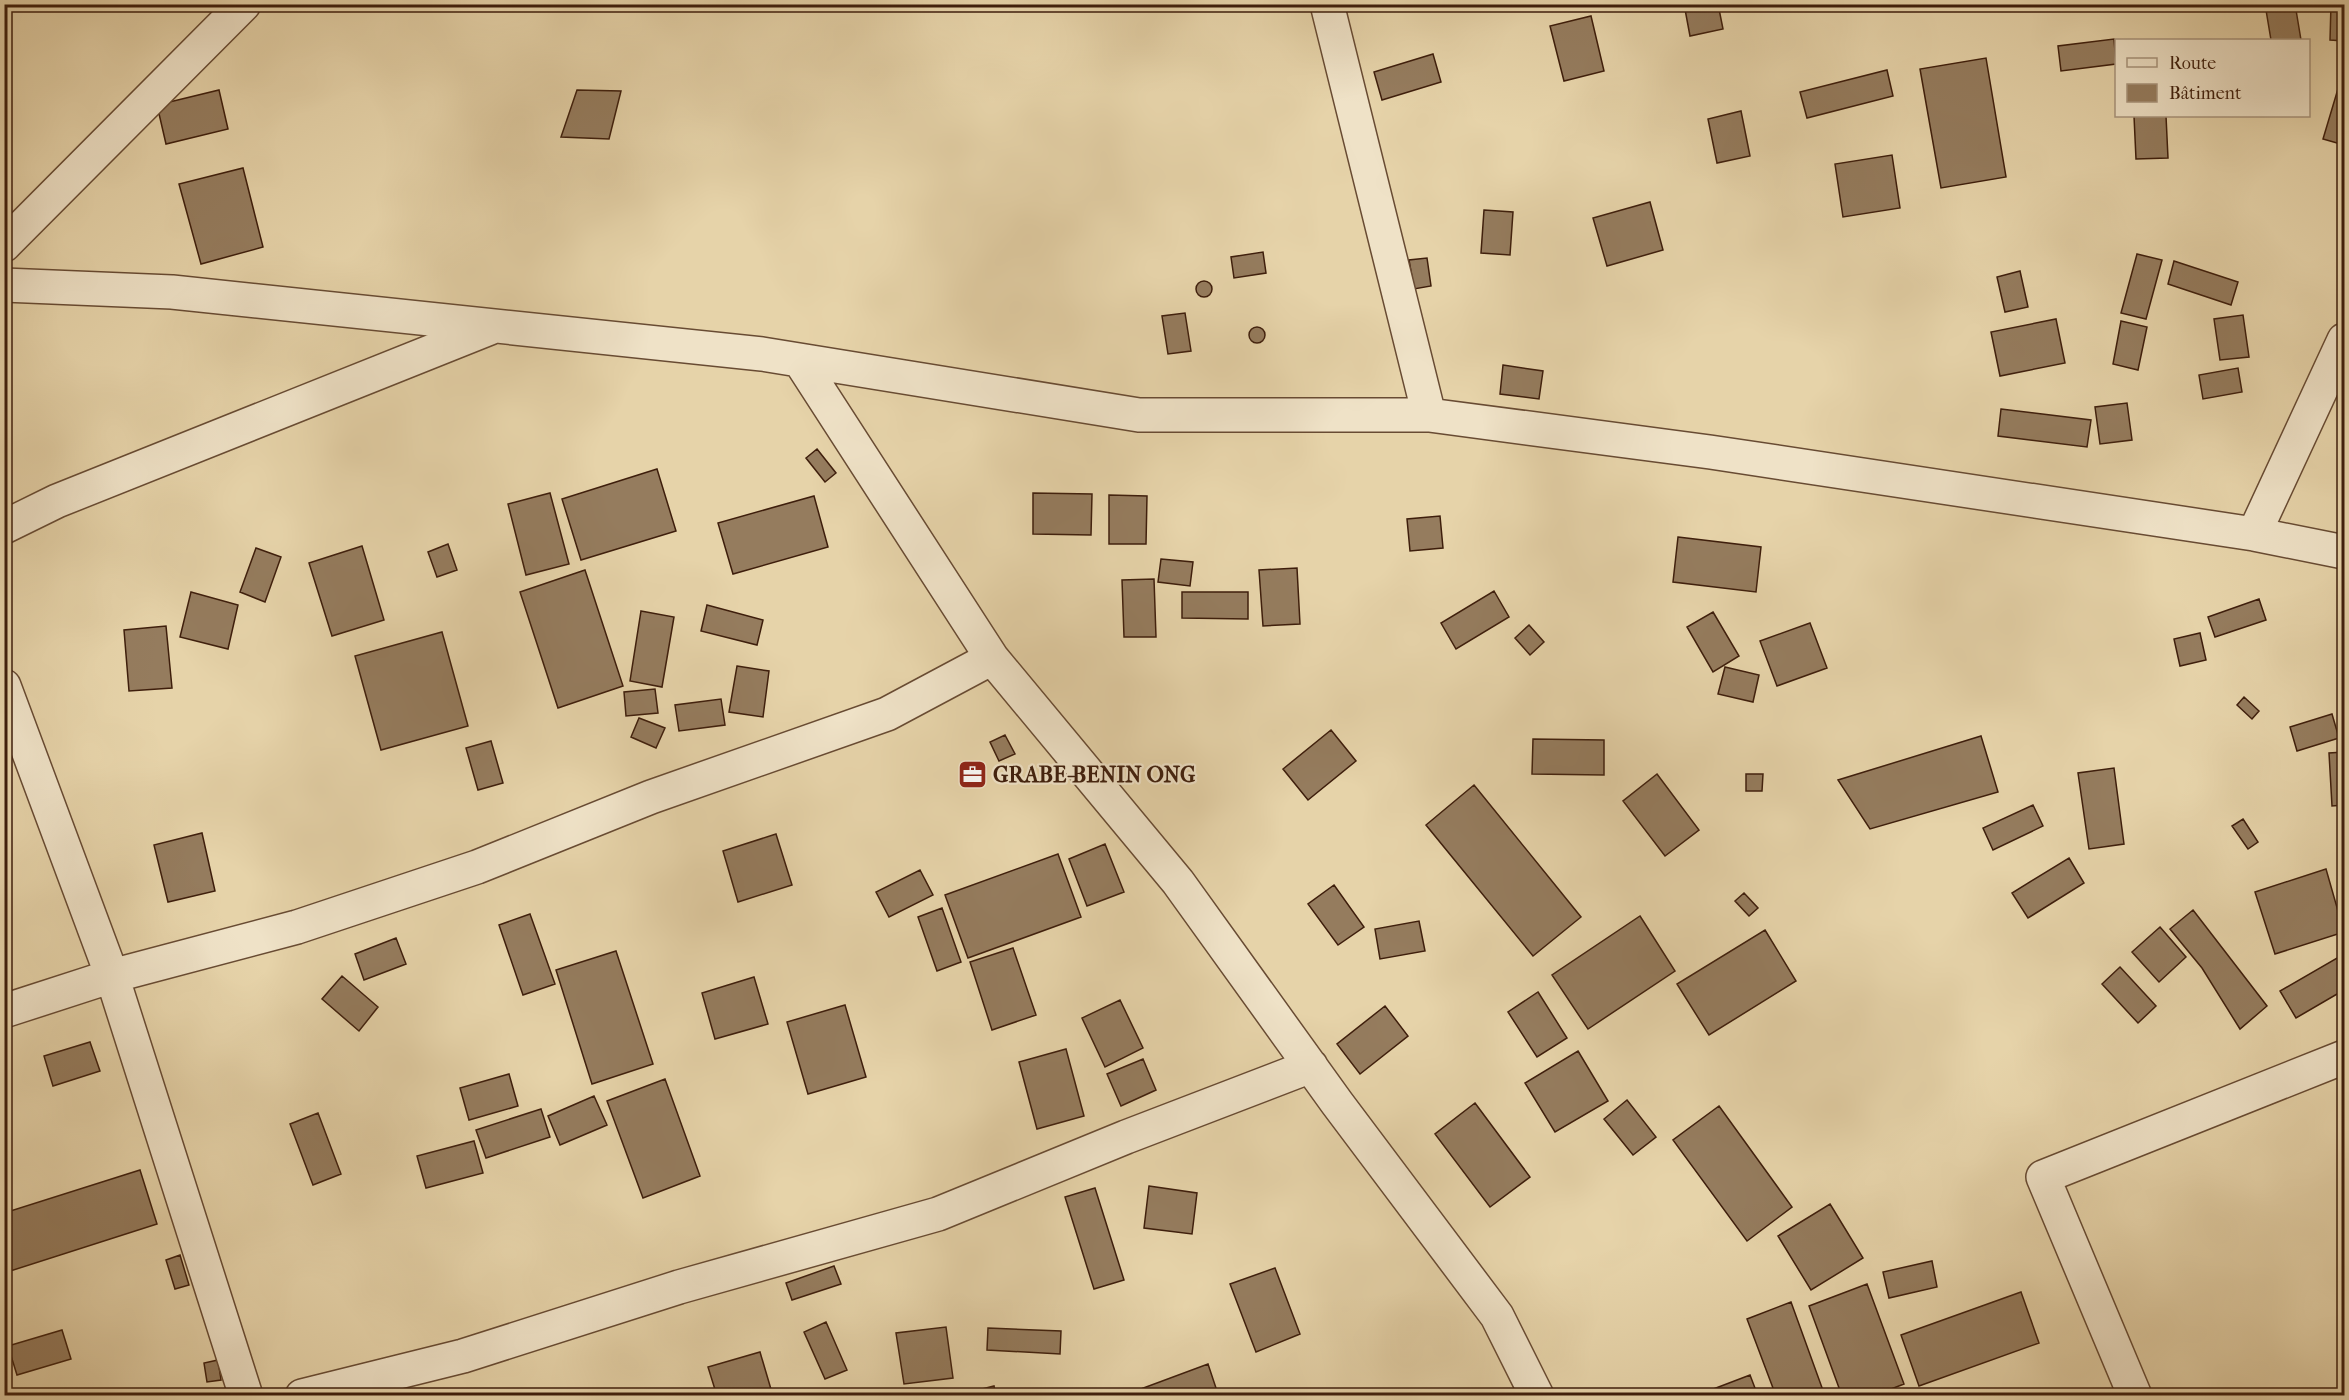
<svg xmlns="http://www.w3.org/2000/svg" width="2349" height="1400" font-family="'IM FELL French Canon',serif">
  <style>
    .building { fill: #957c5e; stroke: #3e1e0c; stroke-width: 1.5 }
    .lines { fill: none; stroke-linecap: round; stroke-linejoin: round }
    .street-casing { stroke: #684b33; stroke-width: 36 }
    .street { stroke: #efe2c7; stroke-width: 33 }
    .labels { text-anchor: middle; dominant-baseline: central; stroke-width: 4.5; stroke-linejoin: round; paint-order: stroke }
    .poi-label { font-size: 22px; font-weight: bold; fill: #3e1e0c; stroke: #efe2c7; text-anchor: start }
  </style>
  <rect width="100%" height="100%" fill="#e6d3a9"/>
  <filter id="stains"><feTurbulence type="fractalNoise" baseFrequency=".00333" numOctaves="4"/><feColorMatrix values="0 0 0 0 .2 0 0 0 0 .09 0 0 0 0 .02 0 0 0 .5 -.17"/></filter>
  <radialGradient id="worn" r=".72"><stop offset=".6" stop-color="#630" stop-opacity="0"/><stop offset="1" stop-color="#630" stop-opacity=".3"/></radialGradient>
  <!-- building -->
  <path class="building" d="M1684 4H1718L1723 29 1690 36Z
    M2265 4H2295L2301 40H2271Z
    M2331 4H2344V41L2330 40Z
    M1591 16 1604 71 1564 81 1550 26Z
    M2114 39 2116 64 2061 71 2058 46Z
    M1433 54 1441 82 1382 100 1374 72Z
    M1986 58 2006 177 1941 188 1920 69Z
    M1887 70 1893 96 1807 118 1800 92Z
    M2340 82 2344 84V145L2323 139Z
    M219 90 228 129 166 144 157 105Z
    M577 90 621 91 609 139 561 137Z
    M1741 111 1750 156 1717 163 1708 119Z
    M2134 116H2166L2168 158 2136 159Z
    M1892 155 1900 208 1843 217 1835 164Z
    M243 168 263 247 201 264 179 184Z
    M1650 202 1663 250 1607 266 1593 218Z
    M1484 210 1513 212 1510 255 1481 253Z
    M1263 252 1266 273 1234 278 1231 257Z
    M2137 254 2162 260 2146 319 2121 313Z
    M1427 258 1431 286 1414 289 1409 260Z
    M2174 261 2238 282 2231 305 2168 284Z
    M2020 271 2028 307 2005 312 1997 277Z
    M1196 289a8 8 0 1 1 16 0a8 8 0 1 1-16 0Z
    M1185 313 1191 351 1168 354 1162 316Z
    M2243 315 2249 357 2220 360 2214 319Z
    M2056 319 2065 363 2000 376 1991 332Z
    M2121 321 2147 327 2138 370 2113 364Z
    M1249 335a8 8 0 1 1 16 0a8 8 0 1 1-16 0Z
    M1503 365 1543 371 1539 399 1500 394Z
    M2238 368 2242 392 2203 399 2199 375Z
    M2127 403 2132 440 2100 444 2095 407Z
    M2001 409 2091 420 2087 447 1998 436Z
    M817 449 836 473 825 482 806 458Z
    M657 469 676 531 581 560 562 499Z
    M550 493 569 564 526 575 508 504Z
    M1033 493 1092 494 1091 535 1033 534Z
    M1109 495 1147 496 1146 544H1109Z
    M814 496 828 547 733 574 718 523Z
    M1440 516 1443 548 1410 551 1407 519Z
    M1678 537 1761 547 1756 592 1673 582Z
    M448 544 457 570 437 577 428 552Z
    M362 546 384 620 332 636 309 563Z
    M256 548 281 557 265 602 240 592Z
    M1161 559 1193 562 1190 586 1158 582Z
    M1297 568 1300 624 1263 626 1259 570Z
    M585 570 623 686 558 708 520 592Z
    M1154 579 1156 637H1124L1122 580Z
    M1494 591 1509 617 1456 649 1441 623Z
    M191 592 238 605 228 649 180 637Z
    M1182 592H1248V619L1182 618Z
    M2259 599 2266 620 2215 637 2208 617Z
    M707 605 763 620 757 645 701 631Z
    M641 611 674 617 662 687 630 681Z
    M1713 612 1739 656 1713 672 1687 627Z
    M1810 623 1827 668 1777 686 1760 641Z
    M1529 625 1544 642 1530 655 1515 638Z
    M166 626 172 688 129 691 124 630Z
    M442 632 468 726 381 750 355 656Z
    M2200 633 2206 660 2180 666 2174 639Z
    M737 666 769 671 763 717 729 712Z
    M1725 667 1759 675 1753 702 1718 694Z
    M655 689 658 713 626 716 624 692Z
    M2244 697 2259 711 2252 719 2237 705Z
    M721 699 725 725 679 731 675 705Z
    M2332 714 2339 738 2297 751 2290 727Z
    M639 718 665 728 656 748 631 737Z
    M1331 730 1356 761 1308 800 1283 769Z
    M1005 735 1015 754 999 761 990 742Z
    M1981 736 1998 792 1870 829 1838 780Z
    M1533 739 1604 740V775L1532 774Z
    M491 741 503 783 478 790 466 748Z
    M2344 752V805L2332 806 2329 753Z
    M2114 768 2124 844 2089 849 2078 773Z
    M1657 774 1699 830 1665 856 1623 801Z
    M1746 774H1763L1762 791H1746Z
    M1474 785 1581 917 1533 956 1426 825Z
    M2033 805 2043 826 1993 850 1983 828Z
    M2243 819 2258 842 2248 849 2232 826Z
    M202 833 215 891 168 902 154 845Z
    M776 834 792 885 738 902 723 851Z
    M1105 844 1124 892 1087 906 1069 859Z
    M1058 854 1081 917 968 958 945 895Z
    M2069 858 2084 883 2028 918 2012 893Z
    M2326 869 2344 932 2275 954 2255 892Z
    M920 870 933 895 889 917 876 892Z
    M1334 885 1364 927 1338 945 1308 904Z
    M1744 893 1758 908 1749 916 1735 901Z
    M942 908 961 962 937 971 918 917Z
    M2193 910 2267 1006 2240 1029 2202 968 2170 929Z
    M530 914 555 984 523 995 499 925Z
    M1640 916 1675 971 1588 1029 1552 975Z
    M1419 921 1425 951 1380 959 1375 929Z
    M2160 927 2186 957 2159 982 2132 952Z
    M1765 930 1796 981 1709 1035 1677 984Z
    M396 938 406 964 364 980 355 954Z
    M1013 948 1036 1015 992 1030 970 962Z
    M616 951 653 1064 592 1084 556 970Z
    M2344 954V990L2296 1018 2280 991Z
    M2120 967 2156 1006 2138 1023 2102 984Z
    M342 976 378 1007 359 1031 322 999Z
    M754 977 768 1024 715 1039 702 993Z
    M1538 992 1567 1038 1537 1057 1508 1012Z
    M1120 1000 1143 1048 1105 1067 1082 1018Z
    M845 1005 866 1077 808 1094 787 1022Z
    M1385 1006 1408 1036 1360 1074 1337 1044Z
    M90 1042 100 1071 53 1086 44 1056Z
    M1066 1049 1084 1116 1037 1129 1019 1062Z
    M1578 1051 1608 1101 1555 1132 1525 1083Z
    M1143 1059 1156 1090 1121 1106 1107 1074Z
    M509 1074 518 1106 469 1120 460 1088Z
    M665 1079 700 1176 643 1198 607 1101Z
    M594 1096 607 1125 560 1145 548 1116Z
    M1627 1100 1656 1137 1633 1155 1604 1119Z
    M1475 1103 1530 1177 1490 1207 1435 1134Z
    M1719 1106 1792 1207 1747 1241 1673 1140Z
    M541 1109 550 1137 486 1158 476 1130Z
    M318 1113 341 1174 313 1185 290 1124Z
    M474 1141 483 1173 426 1188 417 1156Z
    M140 1170 157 1224 4 1273V1213Z
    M1149 1186 1197 1193 1192 1234 1144 1228Z
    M1095 1188 1124 1280 1094 1289 1065 1197Z
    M1830 1204 1863 1258 1811 1290 1778 1236Z
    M180 1255 189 1285 175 1289 166 1260Z
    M1932 1261 1937 1287 1889 1298 1883 1272Z
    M834 1266 841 1284 792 1300 786 1283Z
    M1275 1268 1300 1334 1256 1352 1230 1284Z
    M1867 1284 1904 1384 1873 1396H1842L1809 1306Z
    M2021 1292 2039 1343 1919 1386 1901 1335Z
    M1791 1302 1825 1396H1776L1747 1319Z
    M826 1322 847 1370 825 1379 804 1332Z
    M946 1327 953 1378 904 1384 896 1333Z
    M988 1328 1061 1331 1060 1354 987 1350Z
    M62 1330 71 1359 17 1375 8 1346Z
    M760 1352 773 1396H717L708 1367Z
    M218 1360 221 1380 207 1382 204 1363Z
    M1208 1364 1218 1394 1213 1396H1139L1138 1390Z
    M1750 1375 1758 1396H1695Z
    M994 1386 996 1396H955Z
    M1129 1390 1130 1396H1109Z"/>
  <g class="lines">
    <defs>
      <path id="street" d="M1327 4 1429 415
        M4 245 244 4
        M4 285 172 292 762 354 1139 415H1429L1710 452 2254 534 2344 552
        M800 361 992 658 1178 882 1337 1103 1497 1316 1537 1396
        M4 527 57 501 490 328
        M2254 534 2344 340
        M4 686 112 976 246 1396
        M4 1011 112 976 297 927 477 867 651 797 887 714 992 658
        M302 1396 463 1356 679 1287 938 1214 1126 1137 1311 1066
        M2135 1396 2043 1177 2344 1057"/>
    </defs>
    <!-- street casing -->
    <use href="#street" class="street-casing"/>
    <!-- street -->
    <use href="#street" class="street"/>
  </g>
  <!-- icons -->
  <defs>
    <symbol id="office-square" viewBox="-11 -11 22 22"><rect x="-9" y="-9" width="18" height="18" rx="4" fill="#8f2418" stroke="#efe2c7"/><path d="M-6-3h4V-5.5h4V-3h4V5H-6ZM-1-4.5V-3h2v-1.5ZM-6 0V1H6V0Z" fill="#fff"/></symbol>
  </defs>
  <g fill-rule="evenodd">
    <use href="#office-square" x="956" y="758" width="33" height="33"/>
  </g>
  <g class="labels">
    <!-- poi labels -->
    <g class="poi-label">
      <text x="993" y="775">GRABE-BENIN ONG</text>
    </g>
  </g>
  <!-- margin -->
  <rect width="2349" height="1400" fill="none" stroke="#e6d3a9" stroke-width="24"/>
  <rect x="6" y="6" width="2337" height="1388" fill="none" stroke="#3e1e0c" stroke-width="3"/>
  <rect x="12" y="12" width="2325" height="1376" fill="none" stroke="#3e1e0c" stroke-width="1.5"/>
  <!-- legend -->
  <rect x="2115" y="39" width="195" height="78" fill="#efe2c7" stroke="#a8947c" stroke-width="1.5"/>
  <rect x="2127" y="58" width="30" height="9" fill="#efe2c7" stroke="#a8947c" stroke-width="1.5"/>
  <text x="2169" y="69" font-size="18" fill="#3e1e0c">Route</text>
  <rect x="2127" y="84" width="30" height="18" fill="#957c5e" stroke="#a8947c" stroke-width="1.5"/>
  <text x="2169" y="99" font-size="18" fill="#3e1e0c">Bâtiment</text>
  <rect width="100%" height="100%" filter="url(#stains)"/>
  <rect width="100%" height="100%" fill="url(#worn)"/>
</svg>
